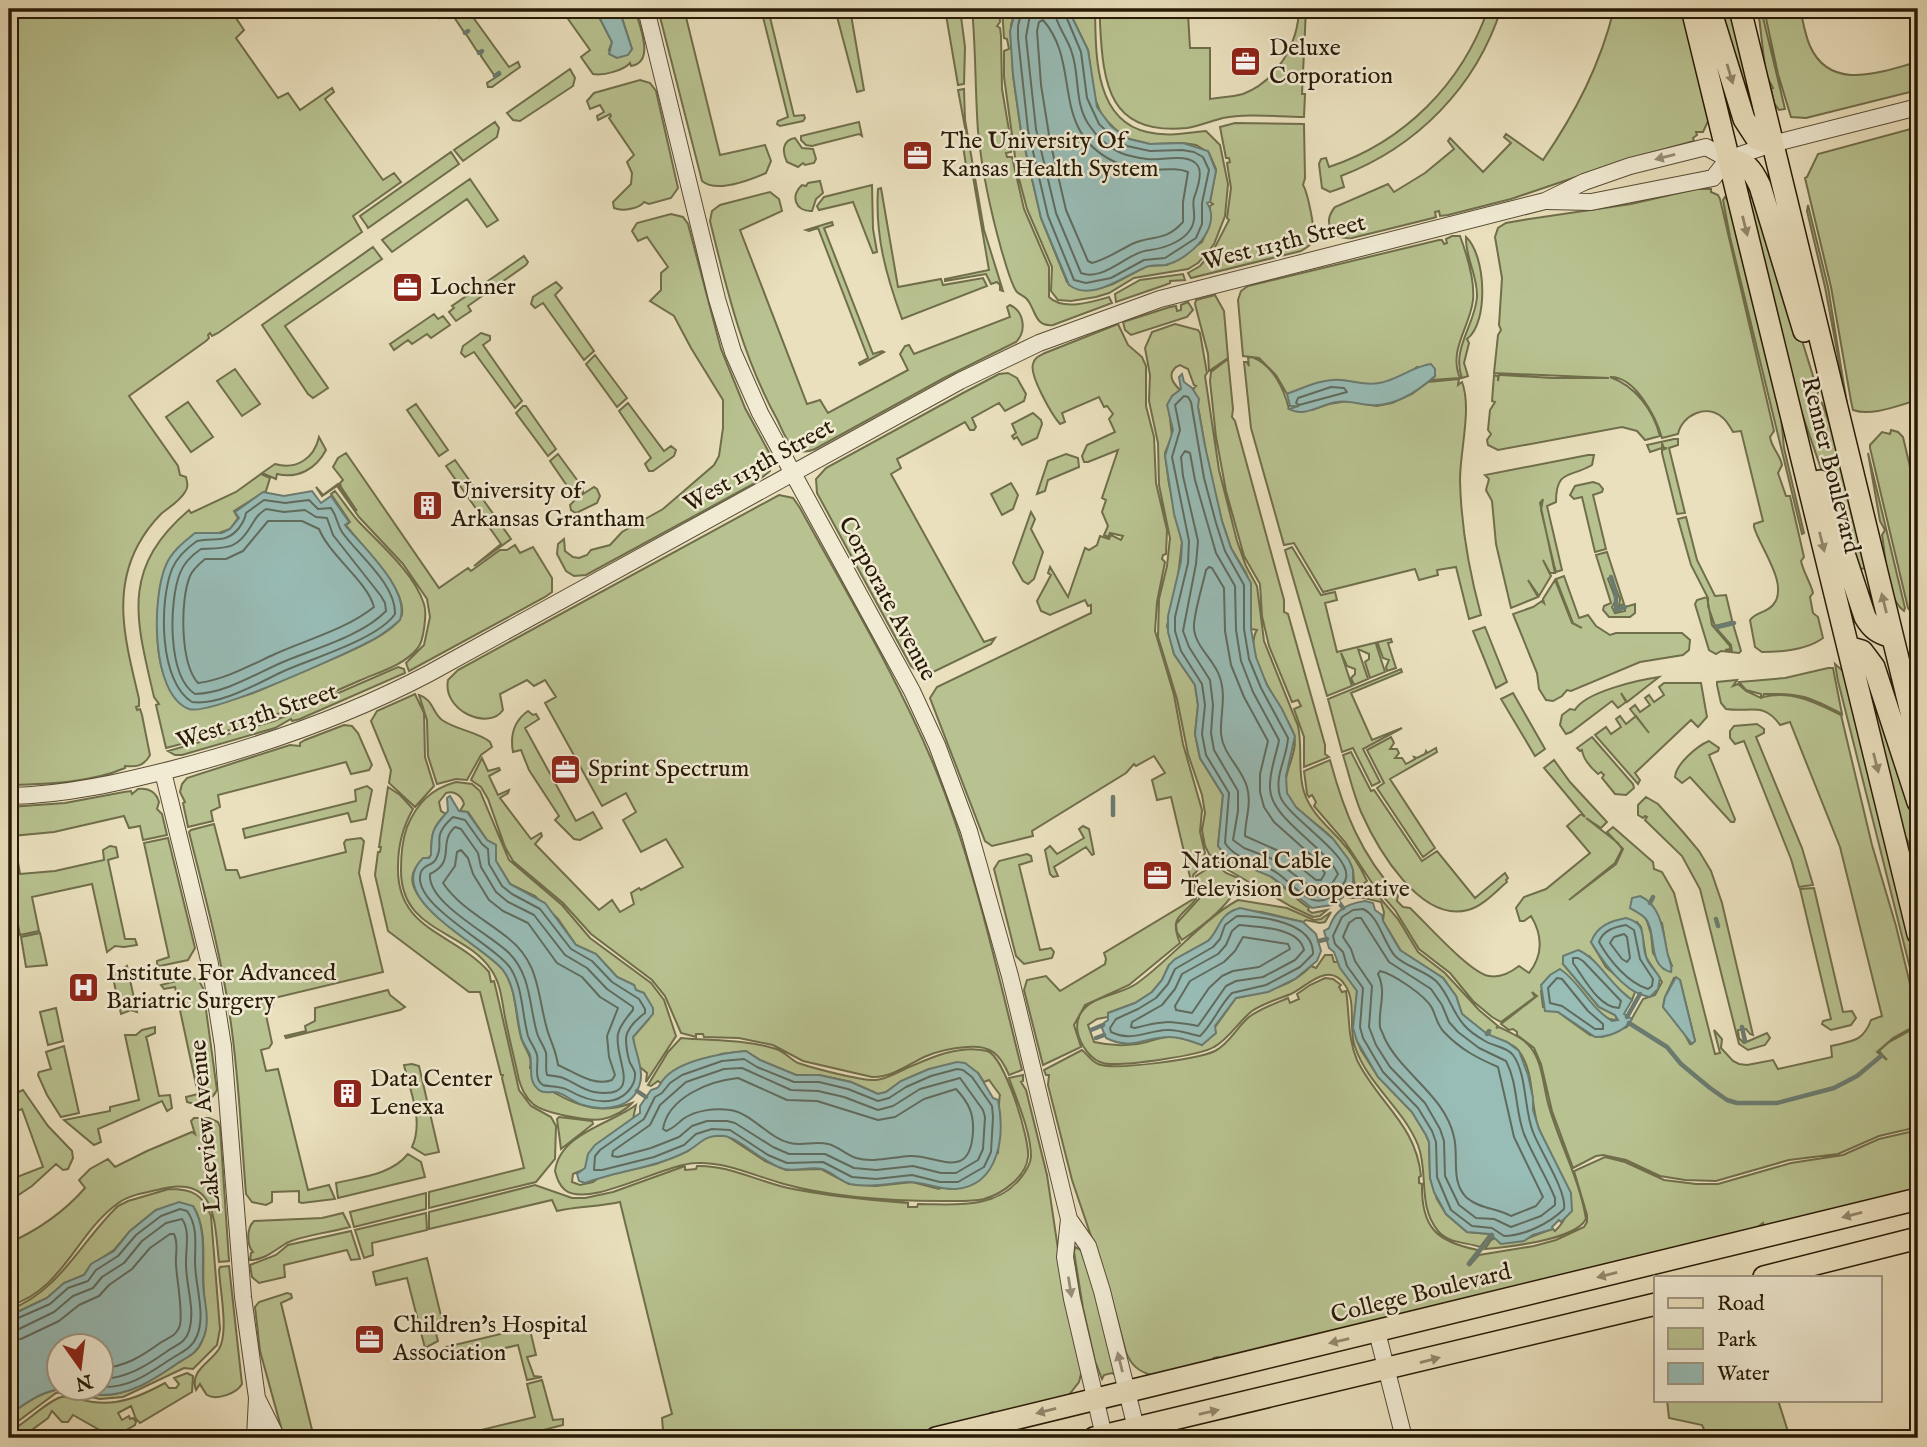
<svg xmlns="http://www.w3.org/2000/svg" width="1927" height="1447" font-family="'IM FELL English',serif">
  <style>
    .green { fill: #b8c290; stroke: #706e4b; stroke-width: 2; fill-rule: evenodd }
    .water { fill: #98bcb6; stroke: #6b7b70; stroke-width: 2; fill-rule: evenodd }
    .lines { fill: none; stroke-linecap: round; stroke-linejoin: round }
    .shore { stroke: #606b5e; stroke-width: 2 }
    .stream { stroke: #6b7b70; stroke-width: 4.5 }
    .minor-casing { stroke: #584c34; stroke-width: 18 }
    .major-casing { stroke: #281a06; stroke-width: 24 }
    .minor { stroke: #f1ebd4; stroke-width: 16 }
    .major { stroke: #eae0bd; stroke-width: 21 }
    .oneway { fill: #93876b }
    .oneway2 { fill: #978d77 }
    .labels { text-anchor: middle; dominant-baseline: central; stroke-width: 5; stroke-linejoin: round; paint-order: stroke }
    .poi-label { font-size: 24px; fill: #281a06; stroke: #f1ebd4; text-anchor: start }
    .street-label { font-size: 24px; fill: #281a06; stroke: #f1ebd4 }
  </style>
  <rect width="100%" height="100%" fill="#eae0bd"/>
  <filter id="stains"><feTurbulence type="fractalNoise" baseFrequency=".00286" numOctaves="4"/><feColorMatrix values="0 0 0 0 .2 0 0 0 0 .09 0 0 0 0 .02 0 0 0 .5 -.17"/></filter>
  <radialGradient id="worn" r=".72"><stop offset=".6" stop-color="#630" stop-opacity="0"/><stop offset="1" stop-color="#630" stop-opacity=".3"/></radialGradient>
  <!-- green -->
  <path class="green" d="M9 9H250L236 18 244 30 236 38 278 98 288 93 300 110 332 88 334 92 325 99 383 180 394 173 401 182 353 216 362 232 218 333 212 336 210 333 208 335 209 338 206 341 129 396 178 466 180 475 186 477C187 482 189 487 185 492 180 501 168 508 161 514 152 523 144 534 138 545 111 595 127 647 139 699V706L136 707 137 710 140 709 142 715 150 755C144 767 134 767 125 766V768C90 783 47 784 9 785Z
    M444 9H467L509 67 518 62 520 67 492 87H488L487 83 501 74 494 75 481 56 482 51H477L466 34 468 31 464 32 452 14 454 11 440 18 438 13Z
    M561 9H595L612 42 609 50 632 49 619 9H635C639 25 656 62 631 66L630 63C624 70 604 76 593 74L581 57 590 50Z
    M658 9H684L720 155 765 145 771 161 766 173C750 180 716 193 702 181Z
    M761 9H768L794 116 804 115 805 118 803 121 780 126 777 124 778 121 788 117Z
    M835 9H850L864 90 857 92Z
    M945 9H960L965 47 964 84 958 85Z
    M972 9H999L1000 22 997 26 1000 28 1001 36 1002 89 1012 148 1011 152 1006 153 1007 157H1012L1024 209 1049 267V297C1063 311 1092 302 1109 297L1112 303 1053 325C1036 327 1036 313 1029 302 1026 296 1021 296 1017 292 1011 285 1005 261 1002 252 991 213 982 172 978 131 975 90 976 50 972 9Z
    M1002 9H1016L1011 25 1013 75 1021 131 1041 218 1067 282 1087 290 1101 288 1113 284 1147 266 1167 265 1202 242 1209 226 1210 206 1213 204 1210 202 1216 169 1209 153 1196 145 1183 143 1150 144 1129 139 1120 134 1102 116 1094 96 1088 50 1068 9H1095C1096 51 1093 120 1147 132 1167 137 1186 133 1206 131L1220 145 1228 184 1225 216 1214 244 1208 252 1198 263 1188 269 1134 278 1109 293 1096 297 1071 301 1058 300 1051 291 1052 267 1027 209 1017 171 1004 77V51L1009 49 1007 39 1004 38Z
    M1105 9 1176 11V14H1188L1190 48H1210V99C1220 97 1233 97 1243 94 1277 81 1298 44 1299 9H1306L1302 94H1305L1304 117C1278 117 1248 113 1223 118 1211 121 1199 126 1187 128 1109 136 1103 85 1100 23V15Z
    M1488 9H1501C1476 87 1417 147 1341 176L1344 187 1330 192 1322 188 1319 164 1321 159 1326 158 1329 167C1404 142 1462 84 1488 9Z
    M1614 9H1684L1685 17 1683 18 1686 21 1709 119 1703 132H1696L1697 135 1693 138 1694 141 1632 158 1511 199 1448 215 1440 216 1439 211 1435 212 1436 217 1433 218 1352 238C1332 240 1322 223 1335 207L1388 184 1394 192 1425 173 1454 149 1448 141 1450 138 1483 172 1511 143 1504 137 1506 134 1543 160C1576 112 1600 65 1614 9Z
    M1716 9H1733L1754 108 1747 110Z
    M1758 9H1761L1785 109 1779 110 1774 103 1771 89 1773 88 1766 75Z
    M1764 9H1800C1803 21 1805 35 1810 46 1831 93 1882 71 1918 62V90L1806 118 1791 117 1778 74Z
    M570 69 575 78 573 86 520 121 513 120 507 113Z
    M640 80 650 83 656 91 678 188 671 198 649 204 644 202C640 208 623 212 614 208L613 202 631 184 632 173 627 162 634 155 609 118 611 116 610 114 598 120 597 116 604 112 600 105 590 109 587 101 594 93Z
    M964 89 965 120 984 230 1003 291 1000 290V285L997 282 991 284 986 274 945 281V279L989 270 971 165H966L962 140 967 138 958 90Z
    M495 122 499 128 497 137 463 161 454 150Z
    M859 122 862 136 859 134 812 146 806 145 801 140V136Z
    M1235 123 1304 124 1305 178 1303 185C1307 191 1316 230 1313 240 1311 246 1306 248 1301 251L1191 278 1188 273 1200 266 1213 251 1229 220 1227 218 1231 188 1227 163 1230 162 1229 158H1226L1220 127Z
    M1918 127V400C1899 405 1872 417 1853 410L1851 401 1831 287 1805 178 1807 177 1818 154Z
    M795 138 802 148 813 149 816 159 814 163 805 165 803 163 798 167 787 162C782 152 782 140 795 138Z
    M451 152 459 164 368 228 367 226 360 216Z
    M470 179 498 220 487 227 467 199 392 252 382 240Z
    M820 181 823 193 816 199 812 211C795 212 790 195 802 185L806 186 808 183Z
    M872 185 873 229 877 252 873 253 853 202 819 210 817 206 824 197Z
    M881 188 898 287 941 279 943 285 983 278 987 286 902 319C886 275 875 236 878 189Z
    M1696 189H1711V192L1718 195 1720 199 1774 431 1770 437C1772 449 1780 454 1782 465L1778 473 1786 496H1790L1804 557 1801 561C1804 574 1810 581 1813 593L1810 597 1813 613 1818 617 1823 638C1807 650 1781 652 1762 652L1755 647 1750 620C1756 612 1766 613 1773 605 1790 585 1760 548 1754 527V524L1763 521 1741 431 1733 432C1730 427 1727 421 1723 418 1707 403 1682 415 1678 434L1662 438C1656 417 1635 376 1610 377 1635 386 1653 409 1660 436L1645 440 1637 431 1622 427 1498 450 1488 445 1487 440 1491 434 1488 430 1490 410 1495 402 1492 401 1494 375 1498 376V381L1499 375H1501L1552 378H1609L1494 373 1498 335 1501 330 1499 325 1502 278 1495 237 1498 228 1506 223 1523 220 1631 204Z
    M770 192 779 199 782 211 740 230 807 404 820 400 828 413 908 370 900 354 905 346 909 345 914 354 1010 317 1007 307 1010 305C1024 311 1027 331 1016 342L944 378 815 449C808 452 802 453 795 449 787 443 782 430 778 421 743 358 727 291 710 221L712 211 720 205Z
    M1757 196 1818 392 1817 396 1819 401 1822 403 1839 450 1866 568 1856 570 1797 399 1748 198Z
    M1725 197 1730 203 1780 406 1784 448 1804 533 1802 534 1730 237 1723 200Z
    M1808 205 1828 287 1847 404 1825 287 1807 211Z
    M671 214 683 217 688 224 721 349 745 408 772 458 770 471 755 483 586 575 574 576 566 571 557 554 558 544 564 539 565 551 573 557 579 558 587 555 591 550 610 545 622 532 663 509 714 465 719 456 723 428V400L691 348 674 316 650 301 661 290V273L668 267 647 237 638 241 632 231 637 223Z
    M832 222 833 225 824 228 873 354 882 351 884 352 860 365 859 363 868 358 818 228 809 231 806 230Z
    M1452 236H1460C1467 255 1475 280 1473 300 1470 327 1448 350 1460 378L1431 380 1435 376 1417 367C1404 379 1382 386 1364 385 1355 384 1346 379 1336 380 1319 383 1303 388 1287 394L1276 375 1259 358 1243 356 1238 300 1241 291 1248 286 1439 240H1442L1444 244 1447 243 1446 239Z
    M1466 237C1486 255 1489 323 1467 339L1469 343 1464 363 1468 376 1462 378C1451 349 1475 325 1477 297 1478 276 1465 257 1466 237Z
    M373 247 382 259 285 326 328 388 313 398 308 394 262 325Z
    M524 256 528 262 526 265 468 306 471 311 456 321 449 312 454 308 452 306Z
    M1183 274 1185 280 1170 281V283L1165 285 1116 302 1115 294 1140 280Z
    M556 282 562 288 555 295 594 351 584 360 543 303 535 308 531 304 533 297Z
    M1215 295 1224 311 1228 358 1209 371 1208 354 1195 304 1196 300Z
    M1188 302 1193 310 1187 317 1131 335 1125 330 1123 322 1170 307 1176 306 1177 311 1181 310V305Z
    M434 314 438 319 443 316 450 325 431 338 427 334 412 344 408 340 394 350 390 344Z
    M1118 324 1128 345 1142 357 1146 366V406L1154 437 1156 483 1167 530 1166 554 1163 555 1162 559 1165 562 1157 602 1155 631 1174 695 1183 744 1202 810 1200 832 1205 853 1200 868 1193 875 1196 899C1181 918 1169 916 1180 943L1129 985 1085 1005 1074 1025 1081 1047 1043 1065 1024 990 1027 980 1046 976 1060 991 1105 964 1106 959 1104 953 1195 898 1171 797 1157 800 1152 780 1165 773 1154 756 1136 766 1134 764 1126 773 1032 831 1033 836 992 846 985 841 930 698 937 687 1091 613V605L1088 606 1085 600 1050 615 1041 611 1037 601 1051 575 1048 573 1050 567 1068 597 1085 548 1089 550 1097 545 1100 536 1109 539 1111 535 1121 540 1123 536 1110 533 1108 537 1104 535 1108 526 1102 512 1106 500 1102 498 1118 450 1088 462H1084L1082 456 1087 445 1115 432 1109 419 1113 414 1107 406 1104 407 1099 397 1062 413 1065 422 1060 424C1052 415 1029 375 1033 364 1034 358 1039 356 1045 353Z
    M1175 324 1198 330 1200 333 1207 373 1205 376 1219 470 1237 541 1246 566 1257 586 1264 641 1298 726C1303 748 1297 770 1304 792 1310 811 1326 825 1340 840 1351 852 1360 866 1367 881L1347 895 1355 885C1353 880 1354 876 1353 870 1352 864 1337 844 1333 839 1321 825 1293 811 1287 794 1280 773 1301 752 1293 732 1283 708 1241 655 1257 630L1251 629V587L1246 573 1231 548 1222 521 1210 476 1199 412 1193 389 1196 386 1194 385 1188 369 1180 365 1176 367C1167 375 1173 383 1180 390L1169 410 1172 436 1165 453 1169 484 1182 542 1177 585 1167 626 1174 654 1195 685 1198 705 1195 734 1200 758 1223 795 1218 846C1233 865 1252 864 1270 876 1284 886 1295 899 1309 908L1308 910 1312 913 1327 910 1320 916 1313 917 1292 907 1223 867 1209 854 1205 846 1202 830 1205 813 1202 795 1188 754 1177 699 1158 637 1159 599 1167 566 1170 538 1159 485 1158 443 1149 401 1150 375 1145 348 1152 332Z
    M481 333 490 336V340L483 345 522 401 515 408 474 352 465 357 461 353 463 346Z
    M595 355 627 398 617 407 586 364Z
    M1252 357C1273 365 1284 389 1289 409L1312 410 1329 404 1348 401 1377 406 1392 403 1412 394 1428 382 1459 379 1458 385 1462 382C1472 408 1460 451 1460 480 1461 526 1469 571 1481 615L1469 619 1456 567 1437 570 1438 575 1419 580 1415 569 1323 592 1294 543 1284 545 1251 428 1244 362H1247L1249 366 1248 358Z
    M1228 359 1233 409 1232 417 1235 421 1284 600V612L1288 614 1325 745V754L1329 757 1304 767V737L1294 709 1301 706 1298 700 1292 702 1269 646 1262 616 1260 584 1244 556 1226 491 1216 437 1210 381 1211 372Z
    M235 369 260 404 242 416 217 381Z
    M1008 373 1017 378 1026 394 1024 401 1005 411 999 403 972 418 976 427 974 430H970L965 422 897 459 901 468 891 474 984 642 995 638 991 644 931 673 921 674 911 666 817 493 816 479 826 468 963 393 999 374Z
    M188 402 213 437 191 452 166 417Z
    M628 403 664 451 671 446 676 450 674 456 653 471H649L645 464 651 458 619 411Z
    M416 404 448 450 439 456 407 410Z
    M523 406H526L556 449 548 456 516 413Z
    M1033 413 1041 420 1042 424 1037 438 1022 445 1017 437 1014 439 1012 436 1016 433 1012 424Z
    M1891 430 1898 432 1903 437 1918 501V613H1912L1908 608 1870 448V445L1882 432 1890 434Z
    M319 437 326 450C316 469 298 479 277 474L276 479 262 473 275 464C296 470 314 459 319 437Z
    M1674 439H1678V445L1669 448 1685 513 1677 514 1662 453V450L1667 448H1664L1662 443V448L1650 452 1647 445Z
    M346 453 439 588 468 568 471 571 500 550H507L515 545 520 553 533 547 552 578V592L545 597 409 671 406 663 424 645 430 617 427 599 403 564 359 517 337 486 322 496 316 487 323 495 338 484 357 511 341 487 340 483 343 480 333 467 338 458Z
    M1868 453 1905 608 1904 611C1886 599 1886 556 1882 535L1885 530 1880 521Z
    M558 454 583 488V494L594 487 597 489 600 496 597 503 576 513 571 510 570 505 576 499 550 461Z
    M1066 454 1078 458 1079 467 1048 480 1045 491 1037 494 1048 461Z
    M1588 455H1594L1592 465C1570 478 1556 469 1556 502L1547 506 1562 570 1556 572 1554 565 1541 510 1543 499 1540 503 1555 573H1550L1543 560 1551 576 1539 596 1528 580 1538 597 1511 608 1496 544 1492 501 1486 490 1489 479 1485 475Z
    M455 460 511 539 474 566 501 544 446 466Z
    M261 474 270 478 266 491 234 511 238 518 230 529 216 534 161 583C156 624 150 684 190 709 209 704 229 701 247 695 261 691 274 684 287 678 308 668 398 637 402 614 406 587 361 546 346 525L350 522 331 494 335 491C343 501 350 512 358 521 380 544 414 573 424 604 427 613 424 642 417 649 404 665 379 672 361 680 297 709 234 731 166 748L156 705 159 704 154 697C136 619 120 569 189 510L191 513 236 492Z
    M1593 482 1599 484 1603 489 1602 492 1593 495 1606 549 1595 552 1582 497 1574 499 1570 495 1575 486Z
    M1011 483 1018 495 1013 509 1002 515 991 494Z
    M779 495 793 498 800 508C846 592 896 675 933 763 974 862 996 967 1022 1070L1009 1075C1000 1054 991 1045 967 1047 953 1048 937 1051 924 1057 908 1065 890 1078 872 1077L803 1061 773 1045 739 1038 704 1037 703 1034H696V1037L681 1033 665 996 652 980 591 934 563 903 513 861 505 847 488 799 481 787 471 780 482 758 488 771 499 768 500 770 489 776 498 795 509 790 508 793 500 798 531 839 541 833 542 836 535 844 599 910 612 900 620 912 634 904 631 893 639 888 641 890 683 867 666 839 641 852 623 820 636 812 626 793 602 806 545 703 556 697 545 680 534 686 527 680 500 694 503 710C489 731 442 711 448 680L458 670Z
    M1031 512 1035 519 1031 529 1043 552 1034 579 1028 584 1023 581 1013 563Z
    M1686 517 1697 560 1715 596 1726 595 1732 620 1731 622 1715 626 1708 606V598L1691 565 1678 519Z
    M1292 547 1321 595 1335 592 1337 600 1325 603 1337 652 1391 639 1392 642 1388 643 1396 668 1387 671 1386 667 1389 660 1383 658 1378 644H1376L1385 672 1370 678 1365 662 1369 659V654L1358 649 1368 679 1354 685 1351 678 1355 674V669L1347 666 1341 653 1352 686 1327 696 1285 550Z
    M1607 552 1624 604 1619 606 1620 599 1611 577 1608 579 1616 600 1612 607 1615 613 1625 611V607L1635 604V613L1630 617H1609L1603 610 1604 606 1611 603 1596 555Z
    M1564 576 1579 618 1588 615 1596 626 1610 635 1616 633H1682L1690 640 1689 650 1683 655 1640 662 1571 691 1567 690 1562 696 1553 701 1546 700 1539 689 1537 673 1513 614 1533 607 1542 601 1544 603 1543 599 1555 580 1572 623 1582 628 1573 623 1556 579Z
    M1707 597 1712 625 1730 646V649L1725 650 1732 651 1731 645 1716 628 1733 624 1741 651 1739 653 1721 651 1716 654 1709 650 1695 604 1697 600Z
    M1485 627 1507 682 1496 688 1473 631Z
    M1835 664 1844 672 1907 917 1918 1000 1838 681Z
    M398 667 404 669 405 673 300 719 292 721 291 719 275 728 182 755H175L168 751 274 721Z
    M1828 668H1833L1842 714C1810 697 1801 693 1764 694L1763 697C1791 690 1815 702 1841 715L1872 845 1896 926 1918 1017V1024L1893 1038 1877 1052 1887 1060 1879 1051 1889 1042 1918 1026V1127L1879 1136 1838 1154 1789 1160 1716 1181 1685 1180 1660 1176 1626 1160 1603 1155 1596 1156 1573 1168 1552 1111 1541 1064 1534 1048 1517 1035V1032L1513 1029 1509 1030 1501 1024 1537 996 1532 992 1535 997 1501 1022 1492 1017 1473 1001 1450 973 1419 949 1395 910 1374 886 1345 842 1314 806 1316 802 1312 795 1309 797 1307 794 1304 771 1330 760C1344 812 1361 855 1398 895L1397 901 1403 907 1410 908C1426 923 1470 973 1489 976 1500 978 1510 973 1519 966L1529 973C1543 955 1543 936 1531 916L1524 921H1520L1516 908 1524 897 1546 889 1590 853 1567 826 1581 814 1585 817 1544 768 1554 760 1570 782 1607 822 1601 828 1586 818 1618 843 1622 849 1615 863 1569 900 1616 864 1623 849 1607 832 1613 827 1653 862 1654 869 1662 872 1674 893 1715 1054 1720 1053 1714 1030 1722 1039 1721 1048 1733 1061 1739 1064 1747 1065 1773 1060 1778 1069 1832 1057 1831 1046C1852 1041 1863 1042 1871 1020L1882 1016 1840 847 1790 722 1780 725C1763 701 1750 713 1726 709L1721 703 1717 685V682L1737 680 1733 686 1738 684 1746 691 1761 698V694L1746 690 1739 682 1785 678ZM1630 908 1662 923 1667 953 1672 966 1664 969 1653 953 1651 934 1647 921 1644 916ZM1637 922 1641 927 1646 957 1662 982 1655 995 1643 999 1627 1027 1602 1037 1590 1035 1558 1012 1543 1007 1541 991 1574 983C1582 996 1601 1022 1617 1020L1615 1015 1599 1007 1563 964 1589 956 1616 987 1632 1000 1635 992 1606 967 1591 942ZM1674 978 1680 980 1695 1041 1690 1044 1683 1031 1663 1007 1665 997Z
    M1401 669 1402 672 1351 693 1372 740 1402 728 1363 749 1380 782 1372 786 1353 748 1342 752 1328 699Z
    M1659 677 1627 702 1621 693 1626 702 1618 708 1612 701 1571 732 1566 734 1560 725 1562 715 1570 709 1575 710C1585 692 1638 680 1659 677Z
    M1664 683H1701L1707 717 1698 727 1691 720 1635 773 1640 780 1638 784 1595 735 1606 727 1611 734 1621 727 1616 719 1620 716 1626 724 1636 716 1649 733 1630 709 1635 705 1640 712 1650 705 1645 698 1649 695 1654 702 1664 695 1659 687Z
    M1513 693 1545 749 1535 756 1501 699Z
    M415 694 424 713 425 757 434 786 415 807 389 783 391 770 371 721 377 711Z
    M419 695C433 699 432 712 442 720 456 730 479 732 490 742L492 747 481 755 467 780 456 779 437 784 428 756 427 720Z
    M528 711 533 715 536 714 539 719 525 728 576 821 593 812 602 828 580 840 574 839 555 820 559 816 529 770 521 750 513 752C510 736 514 721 528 711Z
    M1884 711 1918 818V862L1904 834 1873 714Z
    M1757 724 1764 729V733L1756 737 1802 848 1813 885 1799 887 1791 859 1744 741 1735 744 1730 738V731L1734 726Z
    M344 725 352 726 358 733 372 765 369 770 351 774 346 762 218 795 220 807 211 811 213 821 188 827 183 803 185 802 180 792 182 784 187 778 290 745 300 746V743L305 740Z
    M1391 737 1394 743 1390 749H1397L1399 753 1395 758H1402L1406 764 1415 759 1414 757 1417 758 1425 754 1426 751 1427 753 1436 748 1437 752 1390 779 1435 848 1423 857 1377 788 1384 783 1367 750Z
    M1592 737 1633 784 1634 788 1626 795 1615 794 1602 778 1604 775 1601 772 1598 774C1590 767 1583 758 1582 750L1580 751 1577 748Z
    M1709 741 1719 748 1718 751 1709 755 1732 812 1735 819 1734 822H1731L1690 777 1682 783 1675 777C1676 764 1697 746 1709 741Z
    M1351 752 1371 791 1374 790 1422 861 1437 851 1475 898 1505 873 1508 878 1506 880 1507 882C1495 892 1483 906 1468 910 1420 923 1377 848 1361 812 1353 793 1349 774 1343 755Z
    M456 782 472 784 480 791 509 860 562 905 590 938 651 983 664 1000 676 1036 646 1082 647 1073 640 1067 636 1060 633 1037 649 1019 644 993 636 990 634 985 617 977 596 954 576 945 558 919 535 896 510 884 496 861V845L487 840 468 812 460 811 464 804C462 796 454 790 446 793L439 802 441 811 446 814C432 827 431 836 431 855 427 860 418 864 415 869 395 901 488 950 503 970 517 988 515 1016 521 1037 524 1049 533 1055 530 1068 537 1075 545 1086 553 1092 581 1108 602 1114 632 1103 626 1110 613 1117 603 1119 589 1122 544 1113 533 1104 525 1097 522 1089 519 1080 515 1061 510 1042 506 1022 502 1005 502 986 492 971 465 929 400 933 401 869 401 854 402 841 407 827 417 803 431 789 456 782Z
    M367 786 372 790 366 819 351 822 348 813 245 838 243 829 356 801 355 790Z
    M388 787 400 795 413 809C402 828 398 845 398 866 396 931 454 932 489 972L491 982 494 981 496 989 519 1090 531 1106 551 1117 556 1126 555 1159 536 1182 429 1208V1192L524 1168 502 1078 503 1075H501L480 992H469L388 931 375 875 378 852H380L381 847H379Z
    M138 789C148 788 156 792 159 802L157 809 162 814 167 835 143 840 140 826 129 828 124 816 54 832 12 836V845L9 847V807L65 803 124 792 131 791 132 794Z
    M1646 797 1658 804 1683 832 1699 851 1711 871 1722 903 1753 1035 1750 1034 1746 1029 1738 1030 1739 1038 1744 1043 1767 1033 1770 1038 1765 1045 1748 1050 1739 1044 1700 889 1682 856 1648 823 1645 820 1647 817 1645 816 1643 818 1638 815V805Z
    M214 824 226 870H237L240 878 346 852 344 843 346 840 361 838 364 841 359 873 383 972 274 998 272 1007 266 1015 272 1043 269 1048 261 1050 266 1071 278 1069 308 1190 329 1185 335 1199 302 1203 299 1202V1191L272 1192V1202L266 1205 252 1202 246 1194C241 1135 239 1076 230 1017 221 954 204 893 189 832L191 830Z
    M1083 826 1089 829 1094 854 1092 855 1086 847 1054 867 1058 876 1053 877 1050 874 1045 850 1050 846 1057 854 1084 838 1079 829Z
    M168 838 195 948 188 960 160 966 157 965V961L169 957 144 843Z
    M110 846 116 847 118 857 108 860 125 939H135L137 945 124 947 115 946 107 952 92 884 32 897 39 931 20 935C15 909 9 889 9 861L18 862 20 874 55 871 104 860 103 850Z
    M1027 854 1031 856 1032 861 1019 865 1040 950 1051 948 1054 952 1052 958 1024 964 1016 956 994 869 999 861Z
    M1215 864 1226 873 1238 878C1241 898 1198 929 1182 940L1177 932 1176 924 1199 899 1196 876Z
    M1369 885 1398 919 1418 952 1445 973 1479 1010 1498 1026 1496 1028 1499 1027C1509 1032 1524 1038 1531 1048 1544 1065 1543 1090 1550 1110 1561 1147 1580 1181 1586 1219 1575 1240 1507 1247 1485 1249L1491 1240 1495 1238C1514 1250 1533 1234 1553 1229L1555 1231C1568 1219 1569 1208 1567 1189 1567 1183 1563 1181 1560 1175 1553 1159 1544 1143 1538 1126 1530 1103 1535 1071 1518 1050 1511 1042 1499 1040 1489 1036L1490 1031 1485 1033 1462 1014 1456 996 1443 978 1401 951 1383 921 1384 912 1381 902 1364 898H1351Z
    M1814 888 1843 1012 1852 1011 1856 1018 1851 1025 1831 1030 1822 1024 1823 1021 1831 1019 1800 889Z
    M1238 900 1287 908 1314 920 1321 919 1331 912 1325 922 1320 923 1306 920 1303 922 1261 912 1234 910C1218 919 1220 930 1208 941L1169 965 1162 980 1152 992 1135 1003 1108 1013V1017L1097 1019 1088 1025 1094 1042C1107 1045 1123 1046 1137 1044 1150 1043 1161 1035 1175 1037 1184 1038 1193 1042 1202 1045L1236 998C1264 992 1290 988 1311 966L1316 968 1325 955H1332L1334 962H1338L1357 991 1354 1022 1357 1041 1361 1050 1378 1077 1412 1112 1426 1135 1429 1142 1430 1178 1437 1199 1446 1214 1467 1232 1490 1234 1480 1247C1466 1242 1449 1244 1438 1231 1417 1205 1429 1173 1418 1145 1403 1108 1368 1085 1355 1047 1348 1029 1357 1002 1345 985 1329 961 1307 986 1291 994 1278 999 1264 1003 1252 1011 1238 1022 1229 1039 1214 1047 1199 1056 1129 1065 1110 1064 1103 1064 1096 1061 1091 1056 1080 1045 1072 1027 1081 1013 1091 996 1120 995 1136 984 1169 961 1203 919 1238 900Z
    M40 933 47 965 26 967 21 937Z
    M127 966 137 1012 131 1010 121 1014 111 969 121 970Z
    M191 977 199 981 203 988 217 1090C211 1102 199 1106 187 1102L186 1097 198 1094 175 987 164 989 161 985Z
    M1325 978 1333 979 1341 985 1339 987 1342 992 1346 991C1350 1015 1347 1037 1357 1060 1378 1103 1416 1124 1421 1176L1419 1177V1183L1422 1184C1421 1228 1437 1242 1478 1250L1468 1263 1470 1265 1479 1255 1534 1246 1556 1240 1584 1227 1587 1222V1215L1574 1171 1605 1157 1625 1162 1664 1180 1696 1184H1718L1791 1163 1843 1155 1879 1139 1918 1130V1189L1769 1225 1764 1226 1763 1223 1755 1229 1219 1359 1218 1357 1214 1358 1215 1360 1151 1375C1138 1371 1131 1365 1126 1352L1110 1292 1072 1180 1048 1085 1049 1075H1046L1044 1070 1082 1050C1087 1054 1091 1061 1098 1064 1114 1071 1198 1059 1215 1051 1229 1044 1237 1027 1249 1017 1261 1008 1274 1004 1288 998L1290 1003 1299 999 1297 994 1310 985Z
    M388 990 390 995 405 1007 400 1010 286 1038 285 1036 306 1031 305 1026 315 1021V1008Z
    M56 1008 63 1041 48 1045 40 1012Z
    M155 1027V1033L146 1037 147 1040 159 1096 170 1095 172 1108 167 1111 162 1101 98 1129 101 1142 94 1145 64 1120 110 1111V1107L139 1100 125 1035H136L142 1030Z
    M681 1038C713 1041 745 1039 776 1049 785 1052 790 1059 798 1063 813 1068 861 1081 876 1080 886 1079 896 1073 905 1069 930 1058 960 1044 987 1051 1004 1055 1030 1139 1028 1157 1026 1177 1002 1194 984 1199 970 1202 956 1201 942 1201 893 1201 831 1197 784 1184 755 1176 727 1162 697 1163 665 1163 589 1209 565 1190 559 1185 557 1178 555 1171 560 1133 611 1124 636 1105L633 1119 621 1128 588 1162 585 1169 573 1174 572 1182 580 1185 593 1182 600 1177 656 1164 688 1151 699 1140 712 1136H727L765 1161 786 1170 821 1169 849 1184 876 1186 912 1182 939 1189 998 1153C999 1143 998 1099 1000 1095L989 1080 984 1082 978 1073 929 1069 901 1081 886 1092 878 1094 851 1082 819 1075H796L760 1060 746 1051 721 1054 662 1084 658 1081 651 1086 648 1085 668 1052Z
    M64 1046 79 1113 61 1117 47 1095 38 1075 39 1072 51 1069 46 1052Z
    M412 1064 419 1066 439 1152 425 1155 412 1147C424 1121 410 1091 404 1065Z
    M1023 1075V1081L1021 1082 1026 1090 1047 1175 1065 1296 1082 1370 1079 1382 1068 1396 994 1415 993 1412 990 1413V1416L985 1418 901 1438H628L663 1430 662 1418 672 1414 620 1202C598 1207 578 1206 557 1211L552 1200 429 1229V1212L535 1185 572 1198H585L613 1192 685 1166V1170L696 1169 697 1166C729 1165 757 1181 788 1188 827 1196 868 1200 908 1203V1207H917L918 1204C954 1204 993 1210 1019 1180 1024 1174 1031 1165 1031 1156 1031 1133 1017 1100 1009 1078Z
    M23 1090 48 1126 72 1151 73 1158 68 1169 63 1170 56 1164 32 1186 14 1198 18 1205 17 1209 9 1180 43 1167 22 1109 9 1114V1104L17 1102 16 1093Z
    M559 1117 592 1121 593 1124 561 1149 557 1119Z
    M194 1118H209L218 1122 220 1127 229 1261 219 1262C214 1219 217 1173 157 1190 144 1193 128 1195 117 1204 76 1234 63 1290 9 1306V1243C38 1230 64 1212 85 1188L79 1180 90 1169 108 1159 115 1167 147 1151 192 1132 195 1134 191 1121Z
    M408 1154 421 1162 425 1177 338 1198 336 1183C361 1177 391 1175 408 1154Z
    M169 1189C192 1189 203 1194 211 1216L220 1329 217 1345 193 1369 184 1368 123 1397 100 1399 72 1393H56L9 1428V1415C22 1405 38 1394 55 1390 70 1387 87 1395 102 1395 130 1395 153 1380 175 1365 185 1357 197 1355 202 1341 207 1328 205 1307 204 1294 201 1266 209 1231 193 1206L156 1210 130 1231 114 1250 91 1265 84 1275 64 1283 47 1298 9 1316V1310C60 1291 81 1241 118 1206L128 1201Z
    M426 1193V1209L354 1227 350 1212Z
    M343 1213 350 1227C337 1231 293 1237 285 1244 274 1251 264 1260 250 1260L251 1253 253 1252C247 1245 246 1229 254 1221L322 1218Z
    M426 1213 427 1230 372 1243 373 1255 364 1258 355 1230Z
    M351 1231 360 1259 351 1260 347 1250 284 1265 285 1277 259 1283 252 1277 250 1265 276 1255 288 1245Z
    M1075 1247 1081 1250 1096 1295 1115 1375 1112 1373 1104 1375 1102 1379 1095 1361 1083 1308 1074 1252Z
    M427 1258 442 1320 435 1330 438 1341 425 1348 407 1278 376 1285 373 1272Z
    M229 1266 242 1384C237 1393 217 1401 207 1395 206 1394 201 1386 200 1384L196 1390C189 1371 210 1363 219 1349 229 1332 220 1290 219 1270L220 1267Z
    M287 1293 291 1294 292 1298 281 1303 314 1438H284L260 1351 255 1307 259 1302Z
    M537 1322 538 1328 530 1330 536 1355 527 1357 534 1376 542 1377 527 1380 518 1345 450 1361 446 1347 530 1327 529 1323Z
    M187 1373 193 1376 192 1392 140 1423 136 1419 131 1406 118 1413 122 1420 129 1416 130 1419 133 1418 136 1422 135 1425 116 1436 117 1438H109L110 1436 73 1415 68 1422H62L52 1411 48 1418 21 1438H9V1432C22 1426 51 1398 62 1397 73 1396 83 1401 93 1402 119 1406 143 1395 165 1383L169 1388H176L179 1384 174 1378Z
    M542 1380 553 1420 563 1419V1425L512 1438H448L535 1417 527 1384Z
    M1667 1400H1778L1790 1438H1708L1702 1425 1669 1418Z"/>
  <!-- water -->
  <path class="water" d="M595 9H619L632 49 628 55 617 58 609 54 612 42Z
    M1016 9H1068L1088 50 1097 107 1111 126 1129 139 1150 144 1183 143 1208 151 1216 171 1210 202 1207 203C1223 227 1189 260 1165 265 1157 266 1151 264 1144 268 1122 277 1092 302 1069 285L1041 218 1021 131 1013 75 1010 31Z
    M1431 364 1435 369V376C1417 392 1395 407 1370 405 1358 404 1348 400 1337 402 1321 404 1304 418 1289 409L1299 406H1290L1287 394C1303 388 1323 378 1341 380 1355 381 1365 386 1379 383 1398 380 1413 366 1431 364Z
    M1182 374 1184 382 1192 388 1199 399 1198 407 1205 446 1222 521 1231 548 1251 583V629L1256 657 1267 685 1282 709 1295 736 1286 776 1287 793 1296 807 1333 839 1349 860 1353 870V883L1343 897 1332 905 1312 908 1272 877 1236 862 1225 855 1218 846 1223 795 1200 758 1195 734 1198 705 1195 685 1174 654 1168 632V616L1181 561 1182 542 1174 514 1165 456 1173 430 1167 405 1172 396 1181 389 1179 377Z
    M312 491 321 503 331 496 349 522 345 525C363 547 411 590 400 620 391 628 383 634 374 639 348 653 211 716 189 709 150 694 152 596 166 565 172 551 184 542 195 533H222L230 529 239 518 235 512 263 492 284 496Z
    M450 796 459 811 467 812 487 840 496 845V861L510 884 545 903 576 945 596 954 617 977 634 985 636 990 644 993 653 1008V1014L633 1037C635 1051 644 1070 640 1083 634 1108 605 1112 583 1105 574 1102 567 1096 559 1093 552 1090 545 1095 539 1090 527 1081 533 1067 530 1055 528 1049 522 1043 521 1036 516 1015 516 987 503 970 484 945 381 898 423 858H429L431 855C431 831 433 828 448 811L447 798Z
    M1640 896C1661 905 1663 931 1667 951 1668 959 1673 965 1671 972 1646 966 1658 933 1645 918 1641 914 1635 911 1630 908L1632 898Z
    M1365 901 1373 903 1375 910 1382 915 1383 921 1400 950 1443 978 1456 996 1462 1014 1487 1034 1507 1042 1519 1051 1528 1075 1533 1098V1110L1539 1129 1571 1193 1572 1211 1561 1222 1559 1220 1552 1227 1553 1229 1533 1235 1524 1241 1501 1244 1490 1234 1467 1232 1446 1214 1434 1192 1430 1178 1429 1142 1426 1135 1412 1112 1378 1077 1357 1041 1353 1028 1357 991 1340 968 1334 952 1329 948 1324 931 1329 928C1335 910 1346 904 1365 901Z
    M1240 908 1303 922 1316 934 1321 951 1317 961 1295 979 1268 992 1236 998 1215 1026 1216 1033 1202 1045C1191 1041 1181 1037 1170 1037 1143 1037 1132 1051 1106 1038L1102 1028 1104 1023 1108 1020V1013L1135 1003 1152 992 1162 980 1169 965 1175 959 1208 941C1221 928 1218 914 1240 908Z
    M1626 918C1650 924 1639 941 1647 959 1650 966 1656 971 1660 978L1658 989 1650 997C1625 994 1603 962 1591 942 1597 926 1610 921 1626 918Z
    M1578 950C1598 958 1612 987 1632 1000L1624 1014 1632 1019C1625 1031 1609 1037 1595 1037L1558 1012 1545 1011 1541 985 1550 975 1560 969C1580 982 1589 1007 1612 1021L1618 1020 1615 1015 1599 1007 1563 964V956Z
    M1676 977 1680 980 1695 1041 1692 1044 1663 1007 1665 997Z
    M746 1051 760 1060 796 1075H819L851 1082 878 1094 886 1092 901 1081 929 1069 957 1062 965 1063 978 1073 993 1098 998 1100C1005 1134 1000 1185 956 1189 939 1190 925 1182 909 1182 890 1183 870 1188 850 1184 840 1181 832 1172 822 1169 810 1166 796 1172 784 1169 764 1164 740 1138 724 1136 704 1134 701 1144 686 1152 654 1168 617 1171 585 1183L579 1181 577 1174 585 1168 588 1154 595 1145 640 1113V1106L651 1090 657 1088C660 1086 661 1082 663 1080 678 1060 724 1053 746 1051Z
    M179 1202 193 1206C209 1232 200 1265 204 1294 206 1308 210 1326 202 1341 196 1355 186 1357 175 1365 153 1380 130 1395 102 1395 88 1395 71 1387 55 1390 37 1394 23 1405 9 1415V1316L47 1298 64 1283 84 1275 91 1264 114 1251 130 1231 156 1210ZM60 1346H102V1388H60Z"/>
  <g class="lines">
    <!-- shore -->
    <path class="shore" d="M1022 9 1018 26V38L1028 130 1048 216 1074 280 1086 283 1111 278 1144 260 1165 258 1196 238 1202 224V203L1209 170 1203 157 1194 152 1182 150 1150 151 1127 146 1116 140 1099 124 1087 98 1081 52 1063 9
      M1031 9 1026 37 1036 129 1056 213 1081 273C1104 282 1127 252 1150 250 1166 248 1192 239 1194 219 1195 212 1192 205 1194 198 1197 190 1203 174 1198 166 1189 152 1161 161 1147 159 1139 158 1129 156 1121 153 1109 148 1096 136 1089 125 1074 103 1080 77 1072 53 1068 38 1055 24 1054 9
      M1043 20C1082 64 1049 129 1113 161 1123 166 1140 170 1150 170 1163 170 1177 167 1188 172L1183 202V222C1164 243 1153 234 1132 244 1118 251 1107 259 1092 263L1088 261 1066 210 1050 141 1041 85 1037 31 1039 22Z
      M1331 387 1344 388 1347 392 1299 405 1296 403 1298 398Z
      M1184 396 1188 397 1191 402 1204 478 1216 523 1225 551 1244 585V629L1249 659 1261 688 1288 738C1287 758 1274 776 1280 796 1287 817 1352 855 1346 878 1345 884 1343 883 1340 887 1318 917 1300 891 1280 875 1263 861 1237 862 1225 843L1229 793 1206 755 1202 734 1205 705 1202 684 1181 651 1175 631V617L1188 563 1189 541 1172 457 1180 430 1175 405Z
      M1185 451 1190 453 1195 480 1216 553 1235 586 1236 630 1241 661 1253 692 1279 740C1276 757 1269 771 1270 789 1272 820 1323 844 1338 874L1330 887 1317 892 1275 860 1244 848 1233 840 1238 811V791L1214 750 1211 733 1213 705 1210 680 1189 647 1183 631 1196 564 1198 541 1183 476 1181 457Z
      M264 500 285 503 309 500 318 509 331 508C338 518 337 525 342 532 358 555 396 584 395 614 378 639 313 658 284 671 260 682 220 706 192 702 159 682 159 602 172 569 177 557 187 548 197 541 215 537 226 544 239 528 243 522 245 520 246 513Z
      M266 509 284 512 305 510 316 517 327 518 333 535 381 596 385 603 386 611C362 636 314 649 283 662 255 674 226 693 195 694 167 676 169 601 180 573 184 563 192 555 201 549 226 548 237 550 251 526 256 518 257 515 266 509Z
      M268 521H302L319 529C330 556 367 581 374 607 345 630 308 639 275 654 251 665 224 680 198 683 180 663 180 600 190 576 193 569 199 564 205 559H226L243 551Z
      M1209 567 1212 568 1224 588 1225 631 1231 665 1244 697 1268 741 1260 774V792L1264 807 1274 822 1311 855 1325 873 1321 880H1316L1281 852 1245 836C1245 820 1252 804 1247 787 1242 768 1223 755 1221 734 1220 714 1227 695 1219 675 1213 659 1195 646 1194 628 1193 616 1203 584 1206 570Z
      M453 817 465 820 482 844 488 849 489 864 502 886 512 894 540 909 571 949 592 961 612 982 639 999 645 1009V1013C637 1019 627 1028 626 1038 626 1045 628 1057 630 1063 631 1064 635 1072 635 1073 636 1086 625 1097 614 1100 598 1104 582 1098 568 1090 559 1085 547 1087 543 1085 533 1079 539 1063 537 1055 535 1048 530 1042 528 1036 522 1014 523 989 511 969 496 945 409 904 421 872 424 864 433 866 436 859 446 841 429 839 453 817Z
      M455 827 461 829 478 853 481 867 496 892 508 902 534 915 565 955 587 968 607 989 633 1007V1010C627 1017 620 1025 618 1034 613 1058 646 1100 594 1092 582 1090 574 1082 563 1078 558 1076 552 1076 547 1075 545 1068 547 1061 546 1053 544 1046 539 1040 537 1033 529 1005 531 975 509 953 490 934 427 903 430 874 457 861 437 843 455 827Z
      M461 850 468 858 473 874 489 900 503 911 528 923 557 963 582 977 600 997 618 1008 607 1036 609 1057 615 1075 612 1080C594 1087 574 1072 558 1065 556 1050 551 1043 547 1029 537 994 540 963 508 938 486 920 459 907 443 883L455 866 457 852Z
      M1363 909C1379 916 1383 942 1395 956 1406 967 1424 970 1436 981 1449 994 1452 1012 1464 1025 1469 1031 1478 1037 1485 1041 1494 1047 1506 1046 1513 1055 1527 1074 1524 1110 1533 1132 1540 1151 1567 1191 1564 1209 1550 1223 1524 1236 1504 1236L1492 1228 1472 1226 1451 1210 1437 1177 1436 1142 1432 1131 1418 1108 1383 1072 1363 1038 1360 1027 1363 988 1347 966 1343 952 1335 944 1333 936 1342 917 1353 910Z
      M1237 916C1261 916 1314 922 1313 954L1300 967 1266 985 1232 993C1219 1006 1213 1024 1200 1036 1189 1034 1178 1029 1166 1030 1147 1031 1131 1042 1111 1032L1110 1028 1116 1019 1138 1009 1156 998 1168 984 1175 969 1213 947 1220 939 1225 925Z
      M1356 918H1361L1389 962 1431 989 1442 1005 1449 1022 1458 1032 1479 1048 1506 1061C1518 1084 1515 1110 1524 1134 1533 1156 1546 1176 1555 1198V1205L1541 1216 1511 1227 1494 1219 1476 1218 1459 1205 1445 1176 1444 1141 1440 1129 1425 1103 1390 1067 1376 1045 1369 1027 1372 986 1355 961 1351 949 1343 937 1349 923Z
      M1239 925C1258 927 1299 927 1304 950L1295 960 1263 977 1236 981 1226 986 1198 1026C1169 1021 1164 1020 1135 1028L1131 1027 1132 1022 1162 1005 1175 989 1182 974 1218 954 1226 945 1232 931Z
      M1626 925 1634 930 1640 959 1653 979 1652 986 1648 989C1628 983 1609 960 1599 942 1603 930 1615 927 1626 925Z
      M1624 934 1627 937 1630 958 1627 962 1622 959 1610 943 1614 937Z
      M1243 937 1288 944 1290 949 1259 967 1233 971 1222 976 1209 988 1192 1013 1176 1010 1175 1006 1190 981 1224 962 1235 951Z
      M1573 958H1578L1583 961 1621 1001 1619 1008C1599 1008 1584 978 1573 963Z
      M1380 971C1393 974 1425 995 1432 1008 1436 1016 1437 1025 1444 1032 1460 1049 1477 1058 1498 1067L1514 1137 1543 1197 1536 1206 1511 1216C1497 1208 1480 1209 1467 1198 1450 1182 1459 1157 1454 1137 1445 1095 1401 1074 1384 1037 1384 1035 1380 1029 1380 1027 1378 1008 1387 993 1378 974Z
      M1557 978 1562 979 1588 1011 1603 1024V1029H1595L1562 1006 1550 1003 1548 988Z
      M744 1059 757 1067 794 1082H819L848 1089 878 1101 889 1098 906 1087 931 1076 957 1069 963 1070 972 1077 992 1106 993 1117 991 1152 984 1167 958 1182H940L912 1175 876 1179 852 1177 823 1162 787 1163 768 1155 730 1130 712 1129 696 1134 684 1145 654 1157 602 1170H594L595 1156 600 1150 644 1119 655 1097 662 1093 670 1083 682 1075 722 1061Z
      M742 1068 791 1090 818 1091 844 1097 878 1110 893 1106 920 1089 960 1078 983 1110 985 1117 983 1149 978 1160 956 1173H941L913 1166 876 1170 854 1168 825 1154H789L773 1147 735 1123 727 1121H707L692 1126 679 1137 651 1148 618 1157 612 1156 613 1151 650 1125 660 1105 686 1082 724 1069Z
      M738 1078 787 1100 817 1101 878 1120 895 1117 924 1099 956 1089C969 1103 974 1114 973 1132 970 1182 938 1155 910 1156 893 1157 873 1163 856 1158 846 1155 838 1146 828 1144 815 1141 802 1146 790 1143 768 1138 752 1113 730 1110 715 1108 696 1110 683 1119 677 1124 674 1128 666 1131L663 1129C668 1098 708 1081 738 1078Z
      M9 1322 50 1304 68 1288 88 1281 96 1270 118 1256 136 1235 161 1216 180 1209 187 1211C198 1226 195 1244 195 1262 195 1285 206 1314 197 1336 192 1348 184 1351 174 1357 150 1372 132 1388 102 1387
      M9 1331 17 1330 54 1312 73 1296 93 1288 102 1277 124 1263 142 1241 166 1223 182 1219C190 1230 186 1248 186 1261 185 1283 196 1310 189 1331 185 1344 175 1345 166 1352 146 1366 127 1378 102 1379
      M9 1341 21 1339 59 1321 79 1305 99 1296 109 1285 132 1269 150 1248 170 1234H174C179 1244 175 1254 176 1265 177 1281 183 1311 180 1325 177 1336 169 1337 160 1343 142 1356 125 1367 102 1368"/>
    <!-- stream -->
    <path class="stream" d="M451 13 454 11
      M465 33 468 31
      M479 53 482 51
      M495 76 499 73
      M1611 577 1616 594V610L1625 607
      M1717 627 1734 623
      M1113 797V815
      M1338 901 1343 908
      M1650 903 1653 897
      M1716 919 1718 926
      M1319 941 1327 939
      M1627 1017 1640 994
      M1629 1023 1667 1047 1681 1064 1710 1088 1727 1100 1737 1103H1777L1834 1088 1857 1076 1881 1056
      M1742 1027 1745 1041
      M1091 1030 1103 1025
      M1487 1034 1489 1031
      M1096 1038 1104 1035
      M637 1091 646 1097
      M1469 1264 1492 1235"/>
    <defs>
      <path id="minor" d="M646 9 717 299 733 352 760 413 912 691 937 745 969 831 1010 976 1069 1219 1065 1257 1072 1299 1104 1436
        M1547 201 1591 202 1713 178 1728 159 1772 144 1918 107
        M163 772 210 964 223 1046 243 1297 257 1398 255 1438
        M9 796C66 795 122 782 177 768 264 745 348 716 428 674L960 381 1039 343 1160 299 1545 201 1584 182 1630 166 1706 147 1728 159
        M1069 1219 1088 1246 1102 1291 1136 1428
        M1377 1332 1404 1438
        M258 1400 277 1438"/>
      <path id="major" d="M1692 9 1918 934
        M1710 9 1744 119 1757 139 1772 144
        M1740 9 1918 741
        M1728 159C1747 162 1752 169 1760 186L1804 331
        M1820 481 1865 617C1872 629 1878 633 1892 637
        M1848 647 1862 651 1874 667 1918 802
        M1764 1277 1918 1238
        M936 1438 1918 1199
        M1094 1438 1656 1304"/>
    </defs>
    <!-- minor casing -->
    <use href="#minor" class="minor-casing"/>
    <!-- major casing -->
    <use href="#major" class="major-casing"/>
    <!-- minor -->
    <use href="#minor" class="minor"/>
    <!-- major -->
    <use href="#major" class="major"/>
  </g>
  <!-- one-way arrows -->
  <defs><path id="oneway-solid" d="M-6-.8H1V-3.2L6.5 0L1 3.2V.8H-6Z" transform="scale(1.75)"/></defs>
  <g class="oneway">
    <use href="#oneway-solid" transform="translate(1730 74) rotate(73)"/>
    <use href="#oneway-solid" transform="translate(1745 226) rotate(76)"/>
    <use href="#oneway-solid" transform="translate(1822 542) rotate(76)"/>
    <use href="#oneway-solid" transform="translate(1884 603) rotate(-104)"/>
    <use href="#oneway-solid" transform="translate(1876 763) rotate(76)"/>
    <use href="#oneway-solid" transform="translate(1852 1215) rotate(166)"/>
    <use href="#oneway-solid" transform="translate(1607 1275) rotate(166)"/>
    <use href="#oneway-solid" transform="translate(1339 1341) rotate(167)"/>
    <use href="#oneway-solid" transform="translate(1430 1360) rotate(-14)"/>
    <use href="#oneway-solid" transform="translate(1046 1411) rotate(166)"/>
    <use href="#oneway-solid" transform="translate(1209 1412) rotate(-13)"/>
  </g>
  <g class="oneway2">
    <use href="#oneway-solid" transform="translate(1665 157) rotate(166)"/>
    <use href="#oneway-solid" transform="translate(1070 1287) rotate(81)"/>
    <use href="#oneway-solid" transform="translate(1120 1362) rotate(-104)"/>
  </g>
  <!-- icons -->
  <defs>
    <symbol id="office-square" viewBox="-11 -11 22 22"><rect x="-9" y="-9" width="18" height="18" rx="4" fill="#8f2418" stroke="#f1ebd4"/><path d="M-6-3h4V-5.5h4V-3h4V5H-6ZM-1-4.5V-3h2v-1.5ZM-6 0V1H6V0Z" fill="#fff"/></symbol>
    <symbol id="building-square" viewBox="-11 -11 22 22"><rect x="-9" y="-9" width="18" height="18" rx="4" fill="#8f2418" stroke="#f1ebd4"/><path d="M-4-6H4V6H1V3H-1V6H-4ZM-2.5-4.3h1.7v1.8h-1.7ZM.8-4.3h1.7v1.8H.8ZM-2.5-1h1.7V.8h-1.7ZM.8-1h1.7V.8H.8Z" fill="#fff"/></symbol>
    <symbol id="hospital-square" viewBox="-11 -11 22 22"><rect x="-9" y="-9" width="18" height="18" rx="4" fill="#8f2418" stroke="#f1ebd4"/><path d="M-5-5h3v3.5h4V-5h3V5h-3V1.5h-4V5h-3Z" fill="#fff"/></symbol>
  </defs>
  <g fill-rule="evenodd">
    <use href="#office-square" x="1228" y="44" width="35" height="35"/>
    <use href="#office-square" x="900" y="138" width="35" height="35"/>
    <use href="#office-square" x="390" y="270" width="35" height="35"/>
    <use href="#building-square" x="410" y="488" width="35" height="35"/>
    <use href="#office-square" x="548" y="752" width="35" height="35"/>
    <use href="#office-square" x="1140" y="858" width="35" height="35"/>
    <use href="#hospital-square" x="66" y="970" width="35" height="35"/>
    <use href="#building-square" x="330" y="1076" width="35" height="35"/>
    <use href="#office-square" x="352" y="1322" width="35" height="35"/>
  </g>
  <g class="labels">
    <!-- poi labels -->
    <g class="poi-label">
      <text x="1269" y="48">Deluxe<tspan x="1269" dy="28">Corporation</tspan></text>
      <text x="941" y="141">The University Of<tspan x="941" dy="28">Kansas Health System</tspan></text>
      <text x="430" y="287">Lochner</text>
      <text x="451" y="491">University of<tspan x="451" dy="28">Arkansas Grantham</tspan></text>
      <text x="588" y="769">Sprint Spectrum</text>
      <text x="1181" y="861">National Cable<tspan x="1181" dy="28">Television Cooperative</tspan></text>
      <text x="106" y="973">Institute For Advanced<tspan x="106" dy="28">Bariatric Surgery</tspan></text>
      <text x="370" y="1079">Data Center<tspan x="370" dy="28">Lenexa</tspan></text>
      <text x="393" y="1325">Children's Hospital<tspan x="393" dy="28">Association</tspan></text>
    </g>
    <!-- street labels -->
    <g class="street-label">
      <text transform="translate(1284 243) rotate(-14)">West 113th Street</text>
      <text transform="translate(1830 465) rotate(76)">Renner Boulevard</text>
      <text transform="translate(759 466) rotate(-29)">West 113th Street</text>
      <text transform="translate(887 599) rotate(62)">Corporate Avenue</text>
      <text transform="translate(257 717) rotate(-18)">West 113th Street</text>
      <text transform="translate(206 1126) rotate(-95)">Lakeview Avenue</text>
      <text transform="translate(1421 1294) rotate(-14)">College Boulevard</text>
    </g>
  </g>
  <!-- margin -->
  <rect width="1927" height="1447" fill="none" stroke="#eae0bd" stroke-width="35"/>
  <rect x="10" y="10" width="1906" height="1426" fill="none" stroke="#281a06" stroke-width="3.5"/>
  <rect x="18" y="18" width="1892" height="1412" fill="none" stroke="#281a06" stroke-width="2"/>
  <!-- legend -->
  <rect x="1654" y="1276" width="228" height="126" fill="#f1ebd4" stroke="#a19782" stroke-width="2"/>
  <rect x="1668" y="1298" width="35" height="10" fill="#eae0bd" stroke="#a19782" stroke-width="2"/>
  <text x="1717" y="1310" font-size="21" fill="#281a06">Road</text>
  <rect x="1668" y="1328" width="35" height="21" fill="#b8c290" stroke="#a19782" stroke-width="2"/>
  <text x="1717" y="1346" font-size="21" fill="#281a06">Park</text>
  <rect x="1668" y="1363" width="35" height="21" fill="#98bcb6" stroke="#a19782" stroke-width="2"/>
  <text x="1717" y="1380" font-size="21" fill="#281a06">Water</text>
  <!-- north arrow -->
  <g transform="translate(80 1367) rotate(166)"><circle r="33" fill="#f1ebd4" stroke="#a19782" stroke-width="2"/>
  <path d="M0-5L12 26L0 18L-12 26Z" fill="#8f2418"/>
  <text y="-10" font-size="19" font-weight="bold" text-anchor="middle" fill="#281a06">N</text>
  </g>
  <rect width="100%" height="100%" filter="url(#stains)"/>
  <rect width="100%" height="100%" fill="url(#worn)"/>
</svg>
